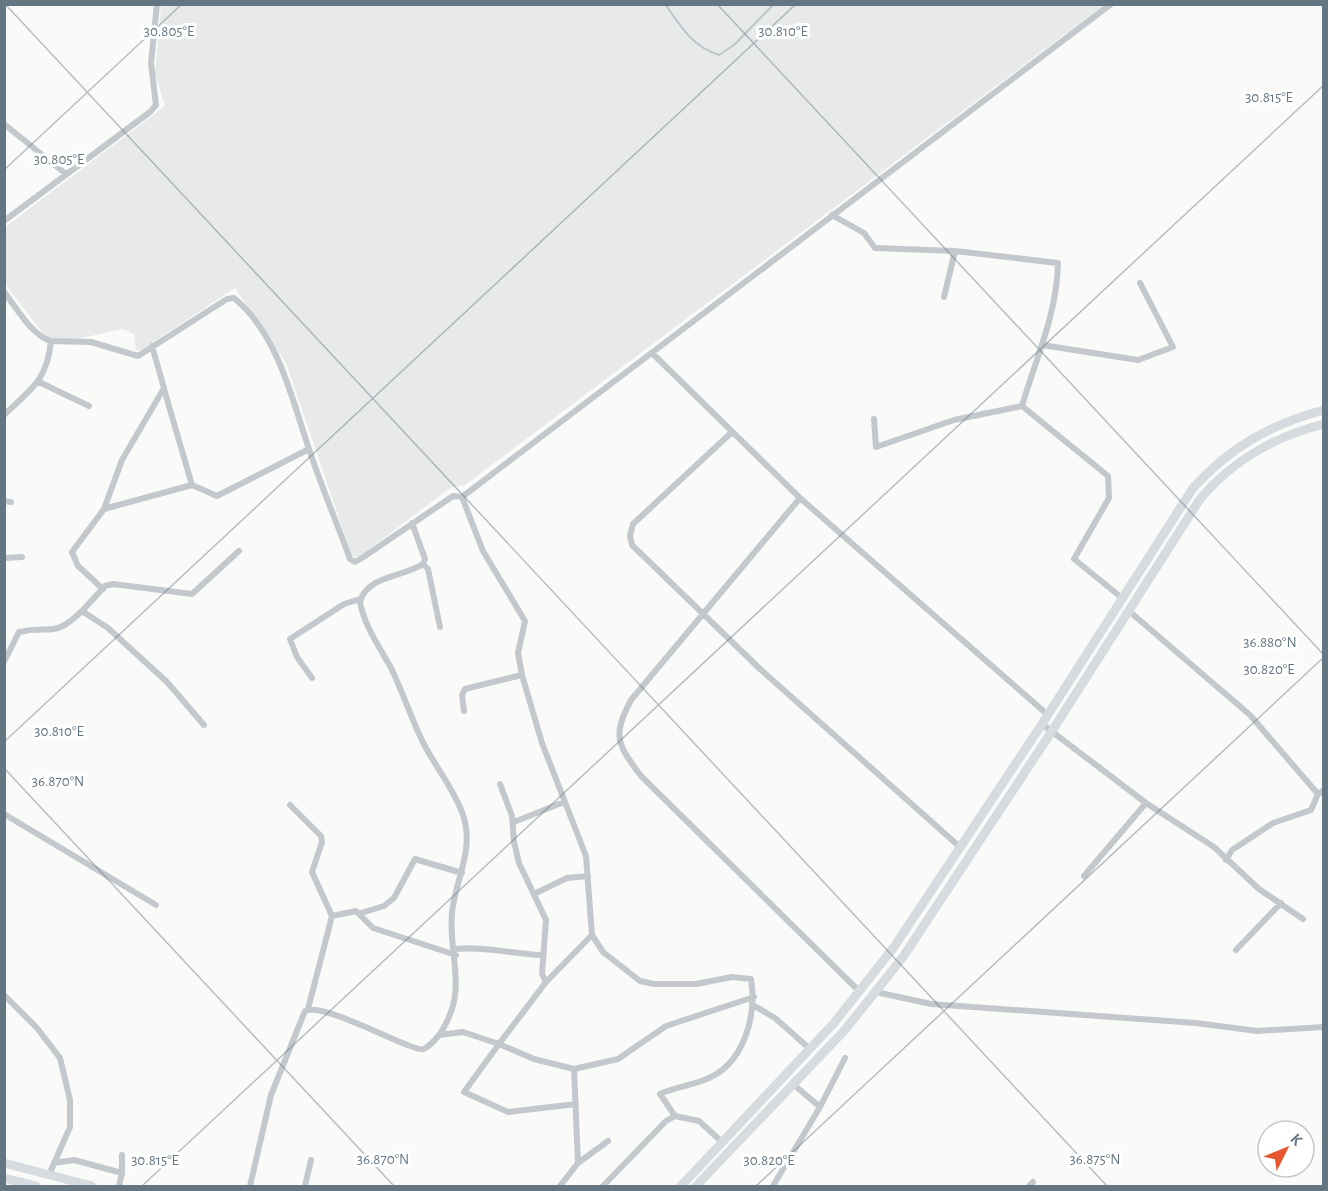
<svg xmlns="http://www.w3.org/2000/svg" width="1328" height="1191" font-family="'Alegreya Sans',sans-serif">
  <style>
    .built { fill: #e8e9e9 }
    .lines { fill: none; stroke-linecap: round; stroke-linejoin: round }
    .stream { stroke: #bbc7cb; stroke-width: 2 }
    .street { stroke: #c3c8cc; stroke-width: 6 }
    .primary { stroke: #d6dbdf; stroke-width: 9 }
    .ticks { fill: none; stroke: #657683; stroke-width: 1.5; stroke-opacity: 0.45 }
    .ticks-label { font-size: 15px; text-anchor: middle; fill: #657683; stroke: #fff; stroke-width: 6; stroke-linejoin: round; paint-order: stroke }
  </style>
  <rect width="100%" height="100%" fill="#fafaf8"/>
  <!-- built -->
  <path class="built" d="M161 5H1104L465 485 450 488 359 557 352 556 286 363 235 288 141 350H136L134 334 123 329 77 339 47 338 5 284 4 228 165 106 155 74Z"/>
  <g class="lines">
    <!-- stream -->
    <path class="stream" d="M665 4C681 26 692 47 719 55L734 45 774 4"/>
    <!-- street -->
    <path class="street" d="M4 124 66 174
      M832 215 864 233 875 248 955 251 1058 263C1057 314 1036 358 1022 406
      M4 221 150 112 156 105 151 63 157 4
      M4 292C17 308 31 335 51 341 47 381 31 389 4 415
      M944 297 955 251
      M51 341 91 342 138 356 227 299 234 298C279 335 292 400 310 452 322 488 337 523 350 559L355 562 362 558 453 496 462 497 483 551 525 621 518 653 522 675 542 743 586 856 592 935 603 952 640 981 654 984H696L732 977 751 979C757 1016 744 1066 704 1080 689 1086 675 1087 660 1094L675 1116
      M1042 345 1138 360 1173 347 1140 283
      M652 353 800 498 1048 715
      M39 382 89 406
      M874 419 876 447 954 420 1022 406 1108 476 1109 498 1074 559 1122 598
      M732 432 633 524 630 536 632 545 759 668 961 848
      M192 485 217 496 309 449
      M462 497 1111 4
      M800 498 631 700C612 736 617 744 641 776L860 992
      M4 501 11 502
      M104 509 192 485 164 389
      M4 558 22 557
      M423 564 428 569 440 627
      M103 589 78 566 72 552 104 509 122 460 164 388 152 346
      M1129 611 1250 715 1318 794
      M4 662 19 632C51 624 52 640 82 611
      M312 678 297 657 290 639 344 604 360 599
      M464 711 462 695 465 689 522 675
      M1042 724 1146 803 1214 847 1259 889 1303 919
      M204 725 167 682 108 628 82 611 105 586 113 584 192 594 239 551
      M500 784 512 816 514 842 519 863 546 920 542 974 546 982
      M290 805 321 836 322 842 312 872 332 916 308 1009
      M4 814 156 905
      M514 822 564 802
      M1226 860 1232 850 1273 823 1311 810 1318 794 1324 790
      M1084 876 1146 803
      M534 894 567 878 588 876
      M361 913 384 906 394 898 415 859 462 873
      M332 916 356 911 373 928 456 955
      M455 949C484 946 513 954 542 955
      M1236 950 1281 903
      M876 992 931 1004 1196 1023 1257 1031 1324 1027
      M4 995 37 1028 60 1058 70 1100V1127L49 1175
      M753 1005 775 1018 810 1049
      M439 1035 463 1032 499 1044 464 1092 508 1112 576 1104
      M574 1069 618 1059 666 1026 754 997
      M820 1107 845 1058
      M122 1155V1173
      M54 1163 74 1160 122 1173 119 1186
      M578 1163 608 1141
      M250 1186 271 1095 305 1011C324 1001 415 1054 424 1049 431 1045 439 1036 443 1029 468 987 448 956 452 913 455 880 475 850 463 815 455 791 438 770 426 748 412 722 404 694 391 668 380 648 364 625 360 602 367 575 404 577 423 564L425 559 412 523
      M305 1186 311 1160
      M560 1186 578 1163 574 1069 534 1059 499 1044 546 982 592 935
      M603 1186 666 1121 675 1116 699 1121 721 1141
      M773 1186 820 1107 793 1084
      M1029 1186 1033 1182"/>
    <!-- primary -->
    <path class="primary" d="M4 1163 92 1186
      M4 1178 36 1186
      M681 1186 834 1023 894 947 1042 724 1193 488C1229 448 1271 424 1324 410
      M696 1186 844 1031 903 957 1052 731 1200 499C1232 461 1276 436 1324 424"/>
  </g>
  <!-- ticks -->
  <path class="ticks" d="M5 4 1107 1186M717 4 1324 655M4 170 182 4M4 742 796 4M4 768 394 1186M142 1186 1324 85M756 1186 1324 657"/>
  <g class="ticks-label">
    <text x="169" y="36">30.805°E</text>
    <text x="783" y="36">30.810°E</text>
    <text x="1269" y="102">30.815°E</text>
    <text x="59" y="164">30.805°E</text>
    <text x="1270" y="647">36.880°N</text>
    <text x="1269" y="674">30.820°E</text>
    <text x="59" y="736">30.810°E</text>
    <text x="58" y="786">36.870°N</text>
    <text x="383" y="1164">36.870°N</text>
    <text x="1095" y="1164">36.875°N</text>
    <text x="155" y="1165">30.815°E</text>
    <text x="769" y="1165">30.820°E</text>
  </g>
  <!-- border -->
  <rect width="1328" height="1191" fill="none" stroke="#657683" stroke-width="12"/>
  <!-- north arrow -->
  <g transform="translate(1286 1149) rotate(47)"><circle r="28" fill="#ffffff" stroke="#c1c8cd" stroke-width="1.5"/>
  <path d="M0-4.5L10 22L0 15L-10 22Z" fill="#e4572e"/>
  <text y="-9" font-size="16" font-weight="bold" text-anchor="middle" fill="#657683">K</text>
  </g>
</svg>
